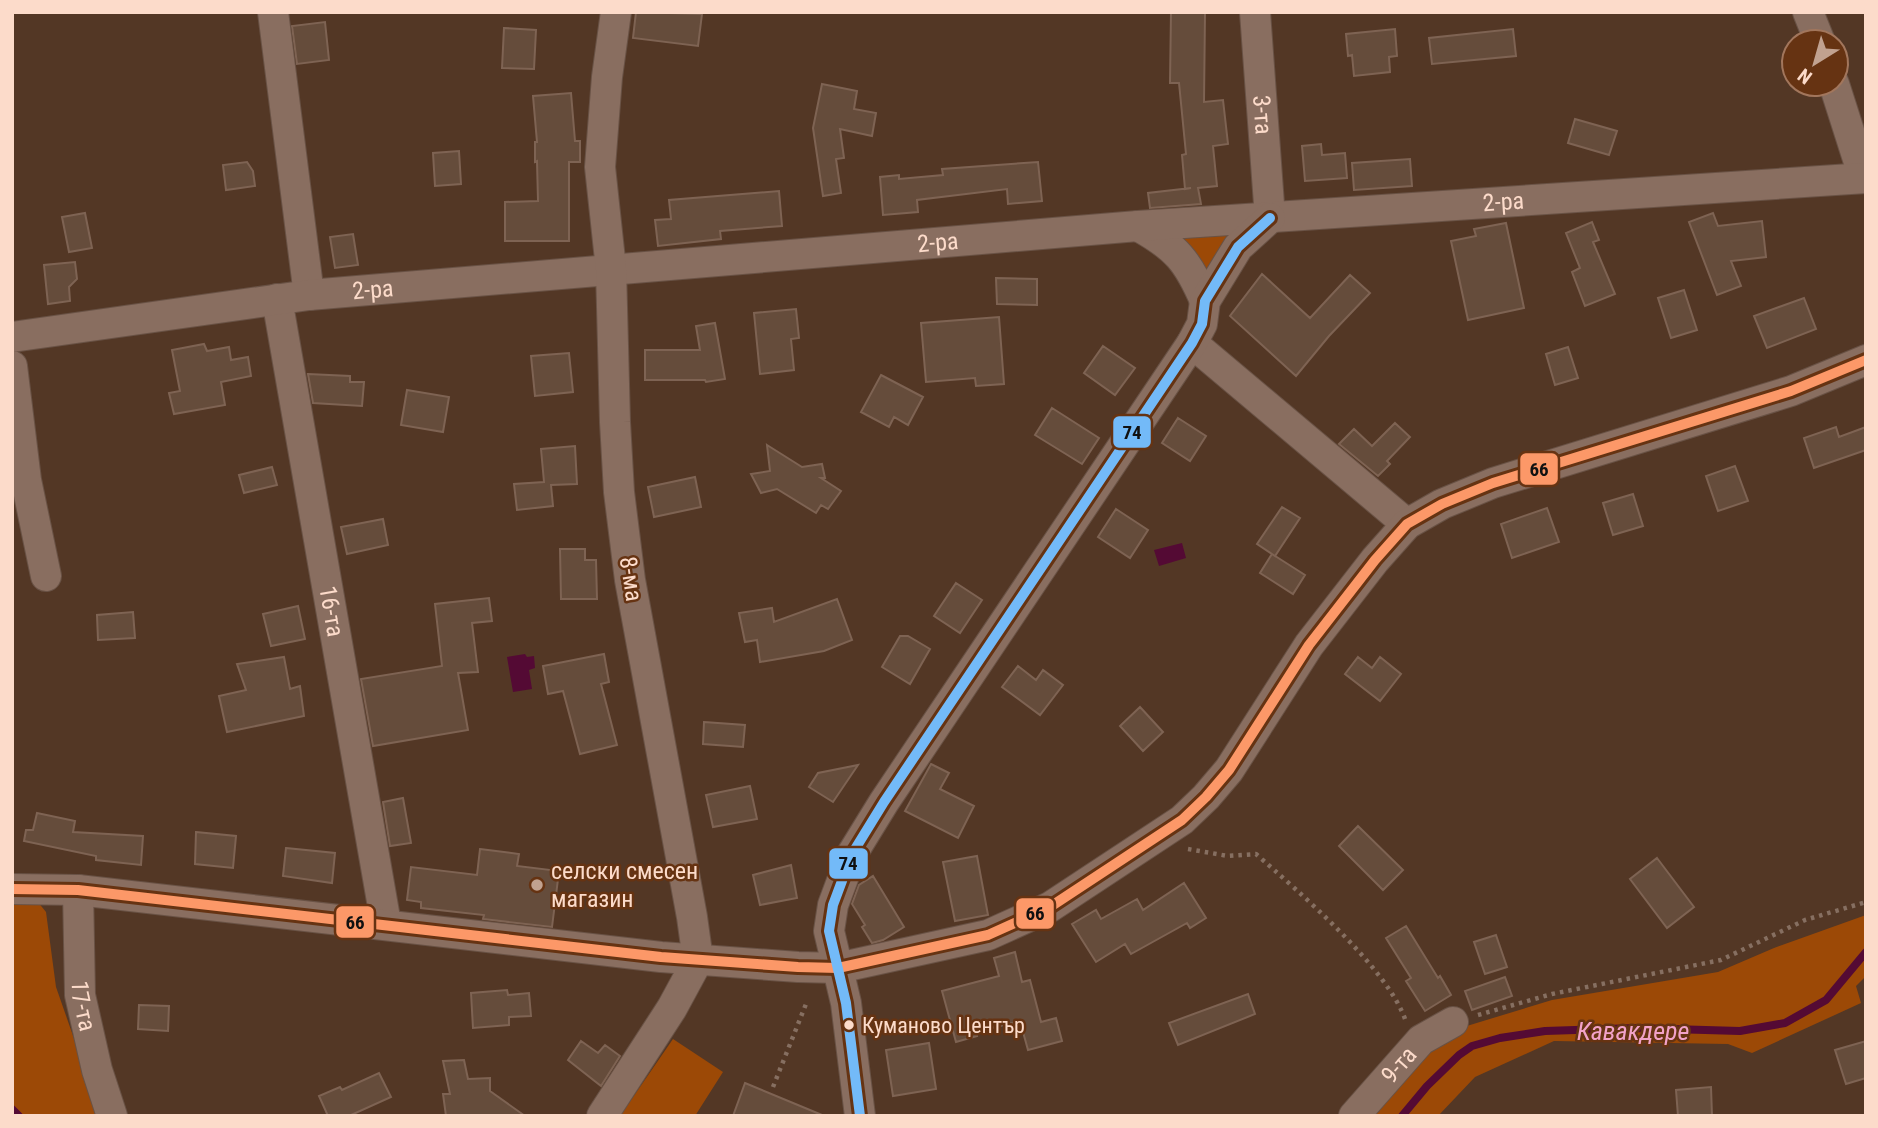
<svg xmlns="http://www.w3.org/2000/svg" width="1878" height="1128" font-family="'Roboto Condensed',sans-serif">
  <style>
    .green { fill: #9c4906 }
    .water { fill: #540a34 }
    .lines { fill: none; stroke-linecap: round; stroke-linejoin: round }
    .stream { stroke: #540a34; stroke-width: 8 }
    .building { fill: #654c3b; stroke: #7e6353; stroke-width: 2 }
    .minor-casing { stroke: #695245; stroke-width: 32 }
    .path { stroke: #866f61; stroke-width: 4.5; stroke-dasharray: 3.5 5; stroke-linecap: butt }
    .minor { stroke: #896e60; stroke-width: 30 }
    .bus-1-casing { stroke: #663312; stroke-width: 16 }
    .bus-2-casing { stroke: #663312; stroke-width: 16 }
    .bus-1 { stroke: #fc9868; stroke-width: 10 }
    .bus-2 { stroke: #73baf8; stroke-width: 10 }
    .poi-dot { fill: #c1a290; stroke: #663312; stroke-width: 2.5 }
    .bus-dot { fill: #fcdbca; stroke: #663312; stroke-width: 2.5 }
    .labels { text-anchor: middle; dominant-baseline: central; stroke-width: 5; stroke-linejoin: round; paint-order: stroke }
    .bus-label { font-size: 22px; fill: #fcdbca; stroke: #663312; text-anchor: start }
    .street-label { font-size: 24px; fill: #fcdbca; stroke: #663312 }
    .poi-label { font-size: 24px; fill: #fcdbca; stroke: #663312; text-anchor: start }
    .water-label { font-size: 26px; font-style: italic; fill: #f2a2c8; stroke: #663312 }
    .line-badge { stroke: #663312; stroke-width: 2.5 }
    .pale-badge-label { font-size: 19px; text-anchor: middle; font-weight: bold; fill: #111 }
  </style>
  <rect width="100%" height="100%" fill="#533725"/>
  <!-- green -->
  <path class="green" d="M1270 218 1205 301 1163 240Z
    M12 870 46 912 56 987 101 1116H12Z
    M1866 915V976L1856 986 1861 1003 1752 1053 1728 1044 1554 1041 1475 1077 1438 1116H1365L1425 1048 1457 1029 1552 1000 1718 972 1774 948Z
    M673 1039 723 1072 695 1116H620Z"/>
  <!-- water -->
  <path class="water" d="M1182 543 1186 558 1159 566 1154 550Z
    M525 654 527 657 534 656 535 668 529 670 532 689 513 692 507 657Z"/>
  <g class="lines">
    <!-- stream -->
    <path class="stream" d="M12 1109 19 1116
      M1402 1116 1427 1086 1459 1055 1472 1046 1500 1038 1545 1031 1636 1028 1740 1031 1785 1023 1826 1000 1866 952"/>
  </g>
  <!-- building -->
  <path class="building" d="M636 12 702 14 698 46 633 38Z
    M1171 12H1205L1204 102 1223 100 1228 144 1213 146 1217 186 1198 188 1201 204 1150 208 1148 193 1191 188 1185 189 1182 155 1186 154 1179 83H1170Z
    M325 22 329 60 297 64 292 26Z
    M504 28 536 30 534 69 502 68Z
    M1395 29 1397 56 1389 57 1390 72 1354 76 1352 55 1348 56 1346 34Z
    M1513 29 1516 56 1432 64 1429 38Z
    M822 84 857 91 854 109 876 113 872 136 840 129 844 158 836 159 841 193 823 196 813 128Z
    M571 93 575 141H580V162H569V241H505V202L538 201 537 161 535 162V142H537L533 96Z
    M1575 119 1617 131 1609 155 1568 143Z
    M1321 144 1322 155 1345 153 1347 178 1305 181 1302 146Z
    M459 151 461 184 435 186 433 153Z
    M1410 159 1412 186 1354 190 1352 163Z
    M247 162 253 171 255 186 226 190 223 165Z
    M1038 162 1042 201 1008 204 1007 189 917 200 918 212 883 215 880 177 899 175V179L943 175 942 169Z
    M779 191 782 226 720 231 721 239 658 246 655 220 671 219 669 200Z
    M85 213 92 248 69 252 62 217Z
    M1713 213 1718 226 1762 221 1766 257 1731 261 1741 286 1717 295 1689 222Z
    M1592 222 1599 240 1593 242 1615 294 1585 306 1572 272 1580 268 1566 233Z
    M1506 223 1524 308 1468 320 1451 241 1476 236 1474 229Z
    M353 234 358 265 335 268 330 237Z
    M75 262 77 279 69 287 70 301 48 304 44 265Z
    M1262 274 1310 318 1350 275 1370 293 1329 336 1296 376 1230 316Z
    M996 278 1037 279V305L997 304Z
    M1684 290 1697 330 1671 338 1658 298Z
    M1804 298 1816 329 1767 348 1754 316Z
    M796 309 799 338 791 339 794 370 760 374 754 313Z
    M999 317 1004 384 976 386 975 378 926 382 921 323Z
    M715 323 725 379 706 382 705 380H645V350H700L696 326Z
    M204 344 207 351 229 347 231 360 248 357 251 376 221 382 225 405 174 414 169 393 180 391 172 350Z
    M1103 346 1135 368 1115 395 1084 373Z
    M1568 347 1578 378 1555 385 1546 354Z
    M569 353 573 392 535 396 531 356Z
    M308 374 350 376V382H364L362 406 313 403Z
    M881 375 923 397 908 425 894 417 889 427 861 412Z
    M407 390 449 397 443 432 401 425Z
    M1052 408 1099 438 1082 464 1035 435Z
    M1178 418 1206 436 1190 461 1162 443Z
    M1395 423 1410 437 1387 461 1390 464 1378 476 1339 444 1354 429 1372 446Z
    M1836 427 1839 437 1866 427V450L1814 468 1804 438Z
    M767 445 802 467 822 464 825 478H821L841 491 828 509 821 505 816 513 777 489 761 493 751 474 770 471Z
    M575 446 577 484 551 485 553 506 517 510 514 484 544 482 541 449Z
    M1735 466 1748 501 1718 511 1706 476Z
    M272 467 277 485 244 493 239 475Z
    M695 477 701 507 654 517 648 487Z
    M1633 494 1643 526 1613 535 1603 503Z
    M1282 507 1300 518 1275 556 1257 544Z
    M1547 508 1559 542 1512 558 1501 524Z
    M1116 509 1148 530 1130 558 1098 537Z
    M383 519 388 545 347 554 341 527Z
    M560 549H585V560H596L597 599H561Z
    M1272 554 1305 575 1293 594 1260 573Z
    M956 583 982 600 960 633 934 616Z
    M489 598 492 621 472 623 478 672 458 673 468 730 373 746 361 679 442 666 435 604Z
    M837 599 852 640 824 651 760 662 757 640 745 642 739 613 772 608 774 622Z
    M298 606 305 639 271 646 263 614Z
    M133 612 135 638 98 640 97 615Z
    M900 636H908L930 649 910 684 882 667Z
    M604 654 609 682 601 684 617 745 580 754 563 691 548 694 543 666Z
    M284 657 290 689 300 686 304 716 227 732 219 696 246 690 237 664Z
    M1358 657 1372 668 1380 657 1401 674 1380 701 1345 674Z
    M1018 666 1036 680 1043 670 1063 685 1040 715 1002 687Z
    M1140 707 1163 732 1143 751 1120 726Z
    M704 722 745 725 743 747 703 744Z
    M931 764 949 773 940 789 974 806 958 838 905 811Z
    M858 765 833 802 809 787 818 773Z
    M750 786 757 819 713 827 706 795Z
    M403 798 411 843 390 846 383 802Z
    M37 813 75 821 73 832 143 836 141 865 96 860V856L24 841 26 830H33Z
    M1358 826 1403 870 1383 890 1339 846Z
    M196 832 236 836 233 868 195 864Z
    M286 848 335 853 332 883 283 876Z
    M480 849 519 854 517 866 559 871 552 927 483 919 484 915 421 908V902L407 900 411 867 477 875Z
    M977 856 988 915 955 921 943 862Z
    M1657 858 1694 907 1667 928 1630 879Z
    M791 865 797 898 760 905 753 875Z
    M873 876 904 927 883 940 872 943 862 927 865 925 852 904 859 885Z
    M1184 883 1206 918 1190 928 1187 923 1131 954 1125 944 1096 962 1072 924 1096 910 1101 919 1137 899 1143 910Z
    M1406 926 1438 978 1440 976 1451 995 1425 1011 1406 981 1411 978 1386 938Z
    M1496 935 1507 967 1485 974 1474 942Z
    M1015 952 1022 982 1030 980 1041 1022 1056 1018 1062 1041 1028 1050 1020 1021 976 1032 977 1036 956 1042 942 991 999 976 994 958Z
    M1505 977 1512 996 1472 1010 1465 991Z
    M507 990 508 995 529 993 531 1016 509 1017V1025L473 1028 471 993Z
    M1248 994 1255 1014 1178 1045 1169 1023Z
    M139 1005 169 1006 168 1031 138 1029Z
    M581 1041 598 1053 605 1045 620 1056 601 1086 568 1060Z
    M1866 1041V1078L1846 1084 1835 1050Z
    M929 1043 936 1089 893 1096 886 1050Z
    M464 1060 468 1079 490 1078V1091L525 1116H446L443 1094H450L443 1061Z
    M379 1073 391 1097 349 1116H328L319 1096 340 1087 342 1090Z
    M745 1083 822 1115V1116H733Z
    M1711 1087 1712 1116H1678L1676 1090Z"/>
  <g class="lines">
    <defs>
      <g id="minor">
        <path d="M273 12 309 295"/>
        <path id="s1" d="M1255 12 1270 218"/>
        <path d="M1808 12 1820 42"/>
        <path d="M1834 84 1864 178"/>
        <path d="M1138 226C1176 247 1188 261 1205 301"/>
        <path id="s2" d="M277 299 386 924"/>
        <path id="s3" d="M12 337 309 295 1138 226 1866 178"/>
        <path d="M1192 343 1407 524"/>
        <path d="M12 366 26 480 46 576"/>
        <path d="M12 889 78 890 661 957 798 967 838 968 988 935 1050 907 1182 820 1206 797 1229 770 1309 645 1375 560 1407 524 1442 504 1493 483 1791 391 1866 360"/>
        <path id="s4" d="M78 890 80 995 97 1070 112 1116"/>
        <path d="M602 1116 672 1008 698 960 692 917 630 580 619 492 615 422 611 269 600 167 607 77 616 12"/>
        <path d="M860 1116 846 1003 829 931 833 905 852 854 884 802 1192 343 1202 324 1205 301 1238 247 1270 218"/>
        <path id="s5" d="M1354 1116 1421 1040 1453 1022"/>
      </g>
    </defs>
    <!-- minor casing -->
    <use href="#minor" class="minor-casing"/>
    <!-- path -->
    <path class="path" d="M1188 849 1228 856 1256 854C1298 891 1390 970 1406 1022
      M1478 1015 1552 994 1721 960 1805 920 1866 902
      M773 1087 806 1004"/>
    <!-- minor -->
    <use href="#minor" class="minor"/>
    <defs>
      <path id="bus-1" d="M12 889 78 890 661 957 798 967 838 968 988 935 1050 907 1182 820 1206 797 1229 770 1309 645 1375 560 1407 524 1442 504 1493 483 1791 391 1866 360"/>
      <path id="bus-2" d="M860 1116 846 1003 829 931 833 905 852 854 884 802 1192 343 1202 324 1205 301 1238 247 1270 218"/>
    </defs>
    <!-- bus-1 casing -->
    <use href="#bus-1" class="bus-1-casing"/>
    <!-- bus-2 casing -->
    <use href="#bus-2" class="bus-2-casing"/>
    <!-- bus-1 -->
    <use href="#bus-1" class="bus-1"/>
    <!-- bus-2 -->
    <use href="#bus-2" class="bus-2"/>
  </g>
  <!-- markers -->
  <circle class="poi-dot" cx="537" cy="885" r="7"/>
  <circle class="bus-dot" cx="849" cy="1025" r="6"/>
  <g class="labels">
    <!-- bus labels -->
    <g class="bus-label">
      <text x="862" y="1025">Куманово Център</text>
    </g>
    <!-- street labels -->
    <g class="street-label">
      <text stroke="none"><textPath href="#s1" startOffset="103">3-та</textPath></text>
      <text stroke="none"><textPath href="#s3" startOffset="1498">2-ра</textPath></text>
      <text stroke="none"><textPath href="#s3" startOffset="931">2-ра</textPath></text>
      <text stroke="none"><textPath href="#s3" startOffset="364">2-ра</textPath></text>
      <text transform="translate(631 579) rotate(81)">8-ма</text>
      <text stroke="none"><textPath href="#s2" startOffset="317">16-та</textPath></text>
      <text stroke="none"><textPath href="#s4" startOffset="116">17-та</textPath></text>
      <text stroke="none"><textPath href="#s5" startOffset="68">9-та</textPath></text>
    </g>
    <!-- poi labels -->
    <g class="poi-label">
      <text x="551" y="871">селски смесен<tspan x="551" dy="28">магазин</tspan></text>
    </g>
    <!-- water labels -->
    <g class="water-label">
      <text x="1633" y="1031">Кавакдере</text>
    </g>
  </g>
  <g class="line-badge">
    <rect x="1112" y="415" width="40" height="34" rx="7" fill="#73baf8"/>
    <rect x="1519" y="452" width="40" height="34" rx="7" fill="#fc9868"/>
    <rect x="828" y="847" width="41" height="33" rx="7" fill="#73baf8"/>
    <rect x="1015" y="897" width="40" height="33" rx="7" fill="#fc9868"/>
    <rect x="335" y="905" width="40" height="34" rx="7" fill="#fc9868"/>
  </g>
  <g class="pale-badge-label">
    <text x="1132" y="439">74</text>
    <text x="1539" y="476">66</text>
    <text x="848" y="870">74</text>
    <text x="1035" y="920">66</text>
    <text x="355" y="929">66</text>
  </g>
  <!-- border -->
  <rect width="1878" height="1128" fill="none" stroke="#fcdbca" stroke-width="28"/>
  <!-- north arrow -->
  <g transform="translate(1815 63) rotate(217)"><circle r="33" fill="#663312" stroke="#a2765c" stroke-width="2"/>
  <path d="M0-5L12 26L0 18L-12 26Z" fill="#c1a290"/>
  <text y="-10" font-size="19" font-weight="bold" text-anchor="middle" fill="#fcdbca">N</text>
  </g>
</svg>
